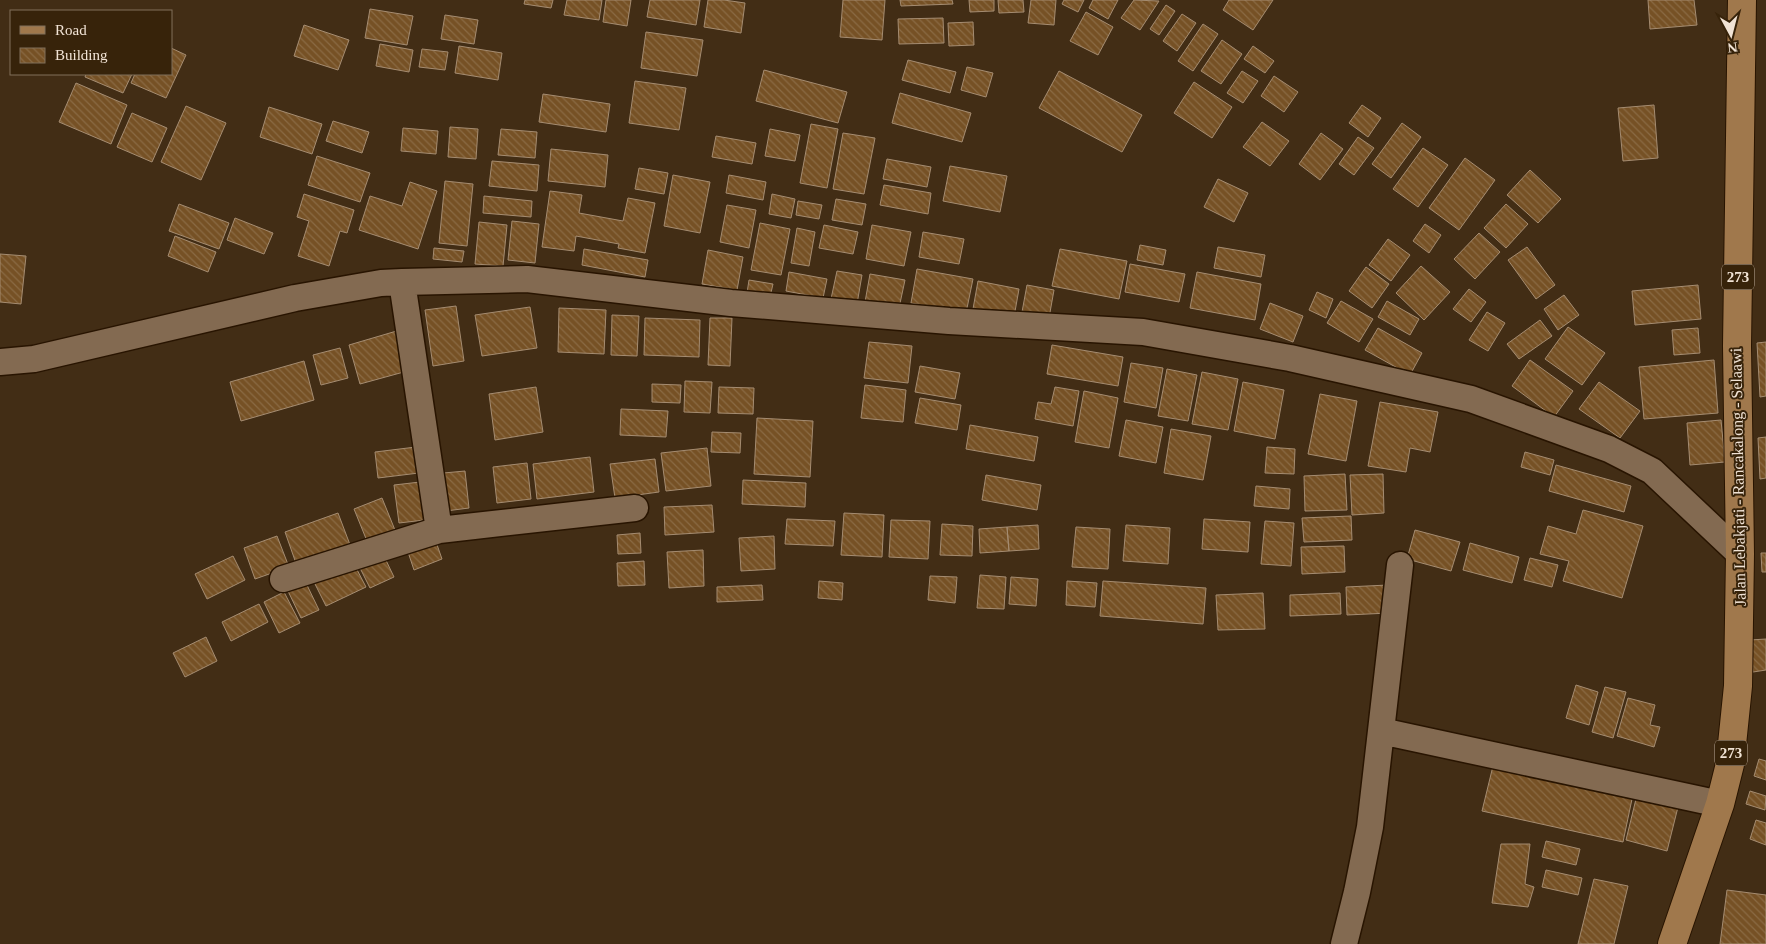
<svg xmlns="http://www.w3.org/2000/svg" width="1766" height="944" viewBox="0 0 1766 944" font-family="'Times New Roman',serif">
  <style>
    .building { fill: url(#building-back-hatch); stroke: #a58c71 }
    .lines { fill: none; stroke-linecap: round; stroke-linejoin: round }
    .minor-casing { stroke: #281400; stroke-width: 29 }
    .primary-casing { stroke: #281400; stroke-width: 30 }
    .minor { stroke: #836a51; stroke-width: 26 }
    .primary { stroke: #a0784c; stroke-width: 28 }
    .labels { text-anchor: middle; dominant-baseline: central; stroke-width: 4; stroke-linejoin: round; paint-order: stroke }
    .shield { fill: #37230a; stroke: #b9a998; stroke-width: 1 }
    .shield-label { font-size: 15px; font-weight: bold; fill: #f1e3d5 }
    .street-label { font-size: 16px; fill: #f1e3d5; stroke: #37230a }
  </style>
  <defs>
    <pattern id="building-back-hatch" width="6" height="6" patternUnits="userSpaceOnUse" patternTransform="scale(1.25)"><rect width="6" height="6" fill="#765125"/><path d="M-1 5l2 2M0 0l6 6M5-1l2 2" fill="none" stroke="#8a6a44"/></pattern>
  </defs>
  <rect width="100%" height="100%" fill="#422d15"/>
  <path class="building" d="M525 0H553L551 8 524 4Z
    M567 0H602L599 20 564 15Z
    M606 0H631L627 26 603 22Z
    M650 0H700L696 25 647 17Z
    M708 0H724L745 3 741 33 704 27Z
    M843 0H885L882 40 840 37Z
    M900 0H952L953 4 901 6Z
    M969 0H994V11L970 12Z
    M998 0H1023L1024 12 999 13Z
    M1031 0H1056L1054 25 1028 23Z
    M1064 0H1084L1078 12 1062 4Z
    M1093 0H1118L1108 19 1089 8Z
    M1134 0 1159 1 1140 30 1121 18Z
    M1229 0H1273L1253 30 1223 10Z
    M1648 0H1694L1697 25 1650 29Z
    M1166 5 1175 11 1159 35 1150 29Z
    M370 9 413 16 407 45 365 38Z
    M1086 12 1113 27 1098 55 1070 41Z
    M1182 14 1196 23 1177 51 1163 41Z
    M445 15 478 20 474 44 441 39Z
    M943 18 944 43 899 44 898 19Z
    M973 22 974 45 949 46 948 23Z
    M1203 24 1218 34 1193 71 1178 61Z
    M304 25 349 40 338 70 294 56Z
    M646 32 703 40 697 76 641 68Z
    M1222 40 1242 54 1221 84 1201 71Z
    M380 44 413 50 409 72 376 66Z
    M459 46 502 53 498 80 455 73Z
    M1253 46 1274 61 1265 73 1244 59Z
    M171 48 186 55 166 98 131 83 135 74H171Z
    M422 49 448 52 445 70 419 67Z
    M908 60 956 72 950 93 902 80Z
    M967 67 993 73 986 97 961 90Z
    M764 70 847 92 838 123 756 101Z
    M1059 71 1142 115 1122 152 1039 108Z
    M1242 71 1258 81 1243 103 1227 93Z
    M86 74H132L123 93 85 77Z
    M1274 76 1298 92 1284 112 1261 96Z
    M635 81 686 88 679 130 629 123Z
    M1194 82 1232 107 1212 138 1174 113Z
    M76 83 127 105 111 144 59 122Z
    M900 93 971 113 962 142 892 123Z
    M543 94 610 104 606 132 539 122Z
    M1362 105 1381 118 1368 137 1349 123Z
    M1654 105 1658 158 1623 161 1618 108Z
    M186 106 226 123 201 180 161 162Z
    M269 107 322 124 312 154 260 137Z
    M132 113 167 128 152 162 117 147Z
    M333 121 369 132 362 153 326 141Z
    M1262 122 1289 141 1270 166 1243 147Z
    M1402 123 1421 137 1391 178 1372 164Z
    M811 124 838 129 827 188 800 183Z
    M450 127 478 129 476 159 448 157Z
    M403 128 438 131 436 154 401 151Z
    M501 129 537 132 535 158 498 155Z
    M770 129 800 135 795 161 765 156Z
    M843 133 875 138 864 194 833 189Z
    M1321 133 1343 149 1320 180 1299 164Z
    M716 136 756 143 752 164 712 157Z
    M1358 137 1374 148 1354 175 1339 164Z
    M1423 148 1448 165 1418 207 1393 189Z
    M551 149 608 155 605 187 548 181Z
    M317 156 370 173 360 202 308 185Z
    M1465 158 1495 180 1459 230 1429 208Z
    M887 159 931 167 927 187 883 179Z
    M492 161 539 165 537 191 489 186Z
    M950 166 1007 176 1000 212 943 201Z
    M639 168 668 173 664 194 635 189Z
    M1530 170 1561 199 1538 223 1507 195Z
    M673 175 710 182 700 233 664 226Z
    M729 175 766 182 763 200 726 193Z
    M1218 179 1248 193 1234 222 1204 207Z
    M445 181 473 184 467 246 439 243Z
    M410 182 437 191 418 249 359 230 370 196 402 206Z
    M884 185 931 193 928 214 880 205Z
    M550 191 582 195 579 213 623 221 628 198 655 203 645 253 618 248 619 244 576 236 574 251 542 247Z
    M304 194 354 210 347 233 340 231 329 266 298 256 309 221 297 217Z
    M772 194 795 199 791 218 769 214Z
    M484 196 532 201 531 217 483 213Z
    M836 199 866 204 862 225 832 220Z
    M798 201 822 205 819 219 796 215Z
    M179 204 229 223 219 249 169 231Z
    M1506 204 1528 224 1506 248 1484 228Z
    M727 205 756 210 749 248 720 242Z
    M235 218 273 233 264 254 227 240Z
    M512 221 539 224 535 263 508 260Z
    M479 222 507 225 503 266 475 264Z
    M760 223 790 229 781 275 751 270Z
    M1425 224 1441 235 1429 253 1413 241Z
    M824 225 858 232 853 254 819 248Z
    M872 225 911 232 904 266 866 259Z
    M797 228 815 232 809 266 791 263Z
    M923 232 964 239 959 264 919 257Z
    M1479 233 1500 252 1475 279 1454 259Z
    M175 236 216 252 208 272 168 256Z
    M1388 239 1410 255 1391 281 1369 265Z
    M1140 245 1166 250 1163 265 1137 260Z
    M1218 247 1265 255 1261 277 1214 268Z
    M1527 247 1555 285 1536 299 1508 260Z
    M434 248 464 251 462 262 433 259Z
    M584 249 648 260 645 277 582 265Z
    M1060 249 1127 261 1119 299 1052 286Z
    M708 250 743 257 737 290 702 284Z
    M0 254 26 256 21 304 0 302Z
    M1130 264 1185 274 1179 302 1125 292Z
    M1421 266 1450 292 1424 320 1396 293Z
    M1366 267 1389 284 1372 308 1349 291Z
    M917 269 973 279 966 313 911 303Z
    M837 271 862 275 857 304 831 299Z
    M789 272 827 279 823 298 786 291Z
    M1197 272 1261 284 1255 320 1190 308Z
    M870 274 905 280 899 308 865 302Z
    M749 280 773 284 770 297 747 293Z
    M978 281 1019 289 1014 317 973 309Z
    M1027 285 1054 290 1049 318 1022 312Z
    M1698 285 1701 319 1635 325 1632 291Z
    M1469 289 1486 302 1471 322 1453 309Z
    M1317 292 1333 299 1326 318 1309 310Z
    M1564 295 1579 315 1558 330 1544 309Z
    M1341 301 1373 319 1359 342 1327 323Z
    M1387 301 1419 319 1410 335 1378 317Z
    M1270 303 1303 316 1293 342 1260 329Z
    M456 306 464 361 433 366 425 310Z
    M530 307 537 348 482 356 475 315Z
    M559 308 606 310 604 354 558 352Z
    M1487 312 1505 323 1488 351 1469 340Z
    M612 315 639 316 637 356 611 355Z
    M645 318 700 320 699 357 644 355Z
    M710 318H732L730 366 708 365Z
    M1540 320 1552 336 1519 359 1507 344Z
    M1568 327 1605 353 1582 385 1545 359Z
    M1378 328 1422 353 1410 375 1365 350Z
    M1698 328 1700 353 1674 355 1672 330Z
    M400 330 411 370 360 384 349 345Z
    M869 342 912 346 908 383 864 378Z
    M1766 342V396L1760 397 1757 343Z
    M1052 345 1123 357 1118 386 1047 374Z
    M340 348 348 378 321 385 313 355Z
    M1530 360 1573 391 1554 417 1512 386Z
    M1714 360 1718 413 1644 419 1639 367Z
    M304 361 314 400 241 421 230 382Z
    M1131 363 1163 368 1156 408 1124 402Z
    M920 366 960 373 955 399 915 392Z
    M1167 369 1197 375 1188 421 1158 416Z
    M1202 372 1238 379 1228 430 1192 424Z
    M685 381 712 382 710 413 684 412Z
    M1243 382 1284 390 1275 439 1234 431Z
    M1599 382 1640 411 1620 438 1579 409Z
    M652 384 681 385 680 403 652 402Z
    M865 385 906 390 903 422 861 418Z
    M536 387 543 432 495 440 489 394Z
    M719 387 754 388 753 414 718 413Z
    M1055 387 1079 391 1073 426 1035 419 1038 402 1051 404Z
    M1084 391 1118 398 1109 448 1075 442Z
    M1320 394 1357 401 1346 461 1308 454Z
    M920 398 961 405 957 430 915 423Z
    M1380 402 1438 412 1430 452 1410 448 1406 472 1368 466Z
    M621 409 668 411 666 437 620 435Z
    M757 418 813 421 810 477 754 474Z
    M1126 420 1163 427 1156 463 1119 456Z
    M1721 420 1725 462 1690 465 1687 423Z
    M970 425 1038 437 1034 461 966 449Z
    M1171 429 1211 436 1203 480 1164 473Z
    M712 432 741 433 740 453 711 452Z
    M1766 437V478L1760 479 1758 438Z
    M416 447 419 473 378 478 375 452Z
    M1267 447 1295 449 1294 474 1265 473Z
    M707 448 711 486 666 491 661 453Z
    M1525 452 1554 460 1550 475 1521 467Z
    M590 457 594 492 537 499 533 464Z
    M655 459 659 492 615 498 610 464Z
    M527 463 531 499 497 503 493 467Z
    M1556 465 1631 486 1624 512 1549 491Z
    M465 471 469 508 438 512 433 474Z
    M1345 474 1347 510 1305 511 1304 476Z
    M1383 474 1384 513 1352 515 1350 475Z
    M986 475 1041 485 1037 510 982 500Z
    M743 480 806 483 805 507 742 504Z
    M429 481 433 519 399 523 394 485Z
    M1256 486 1290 489 1289 509 1254 506Z
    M382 498 397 535 369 546 354 509Z
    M712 505 714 532 665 535 664 507Z
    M1583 510 1643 526 1622 598 1563 581 1569 561 1540 554 1548 526 1576 534Z
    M338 513 352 550 298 569 285 532Z
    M844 513 884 515 882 557 841 555Z
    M1351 516 1352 540 1304 542 1302 518Z
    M787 519 835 521 833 546 785 544Z
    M1204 519 1250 522 1248 552 1202 549Z
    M891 520 930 521 928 559 889 557Z
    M1265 521 1294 523 1291 566 1261 564Z
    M942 524 973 526 972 556 940 555Z
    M1038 525 1039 549 1009 551 1007 527Z
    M1126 525 1170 528 1168 564 1123 561Z
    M1007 527 1009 551 980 553 979 529Z
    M1076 527 1110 529 1108 569 1072 567Z
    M1415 530 1460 542 1451 571 1407 559Z
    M640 533 641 553 618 554 617 535Z
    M277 536 289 567 255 579 244 548Z
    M774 536 775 569 741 571 739 538Z
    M435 539 442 559 414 570 407 549Z
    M1470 543 1519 557 1512 583 1463 570Z
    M1344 546 1345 572 1302 574 1301 547Z
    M703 550 704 586 669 588 667 552Z
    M1761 553H1766V572H1762Z
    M383 554 394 577 370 588 359 566Z
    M233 556 245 580 207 599 195 574Z
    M1530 558 1558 565 1552 587 1524 580Z
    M644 561 645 585 618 586 617 563Z
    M353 562 366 587 326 606 314 582Z
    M980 575 1006 577 1004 609 977 608Z
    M930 576 957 577 955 603 928 600Z
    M1011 577 1038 579 1036 606 1009 604Z
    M305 581 319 610 301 618 287 589Z
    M819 581 843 583 842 600 818 598Z
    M1067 581 1097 583 1095 607 1066 605Z
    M1103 581 1206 588 1203 624 1100 616Z
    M762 585 763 600 717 602V587Z
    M1388 585 1389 613 1347 615 1346 587Z
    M284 592 300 623 279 633 264 602Z
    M1263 593 1265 629 1218 630 1216 595Z
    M1340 593 1341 614 1290 616V595Z
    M259 604 268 622 231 641 222 622Z
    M206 637 217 661 185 677 173 653Z
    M1766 639V670L1753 672 1750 640Z
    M1576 685 1598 692 1589 725 1566 718Z
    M1605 687 1626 692 1613 738 1592 732Z
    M1628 698 1655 705 1650 725 1660 727 1654 747 1617 736Z
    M1759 759 1766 761V780L1754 776Z
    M1493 766 1632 799 1623 842 1482 811Z
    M1750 791 1766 796 1765 810 1746 804Z
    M1636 799 1678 807 1667 851 1626 840Z
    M1756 820 1766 823V845L1750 839Z
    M1546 841 1580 849 1576 865 1542 857Z
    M1501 844H1530L1525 884 1534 887 1528 907 1492 903Z
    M1546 870 1582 878 1578 895 1542 887Z
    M1594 879 1628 886 1614 944H1578Z
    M1727 890 1766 895V944H1720Z"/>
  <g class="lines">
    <defs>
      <path id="minor" d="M402 282 439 530
        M0 362 34 359 295 298 381 283 402 282 527 279 731 303 949 321 1143 332 1290 358 1471 399 1609 449 1652 471 1740 554
        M283 579 439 530 635 508
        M1381 731 1720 804
        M1344 944 1357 892 1370 827 1400 565"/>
      <path id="primary" d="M1672 944 1720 804 1730 764 1738 686 1740 554 1737 346 1742 0"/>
    </defs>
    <use href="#minor" class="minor-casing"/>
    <use href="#primary" class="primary-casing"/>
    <use href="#minor" class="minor"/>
    <use href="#primary" class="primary"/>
  </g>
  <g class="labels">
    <g class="shield">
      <rect x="1722" y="264.5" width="32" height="25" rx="4"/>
      <rect x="1715" y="740.5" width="32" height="25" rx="4"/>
    </g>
    <g class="shield-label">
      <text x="1738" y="277">273</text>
      <text x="1731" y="753">273</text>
    </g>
    <g class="street-label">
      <text transform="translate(1738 477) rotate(-91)">Jalan Lebakjati - Rancakalong - Selaawi</text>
    </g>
  </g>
  <rect x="10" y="10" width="162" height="65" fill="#37230a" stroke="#81705b"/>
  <rect x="20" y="26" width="25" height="8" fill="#a0784c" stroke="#81705b"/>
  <text x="55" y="35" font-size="15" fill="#f1e3d5">Road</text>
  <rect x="20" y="48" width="25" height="15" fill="url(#building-back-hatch)" stroke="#81705b"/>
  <text x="55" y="60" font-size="15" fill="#f1e3d5">Building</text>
  <g transform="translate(1731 35) rotate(173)" stroke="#37230a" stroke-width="4" paint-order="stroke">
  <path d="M0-4L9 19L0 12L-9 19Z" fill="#f1e3d5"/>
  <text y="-8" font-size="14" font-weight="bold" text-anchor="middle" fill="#f1e3d5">N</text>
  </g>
</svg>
